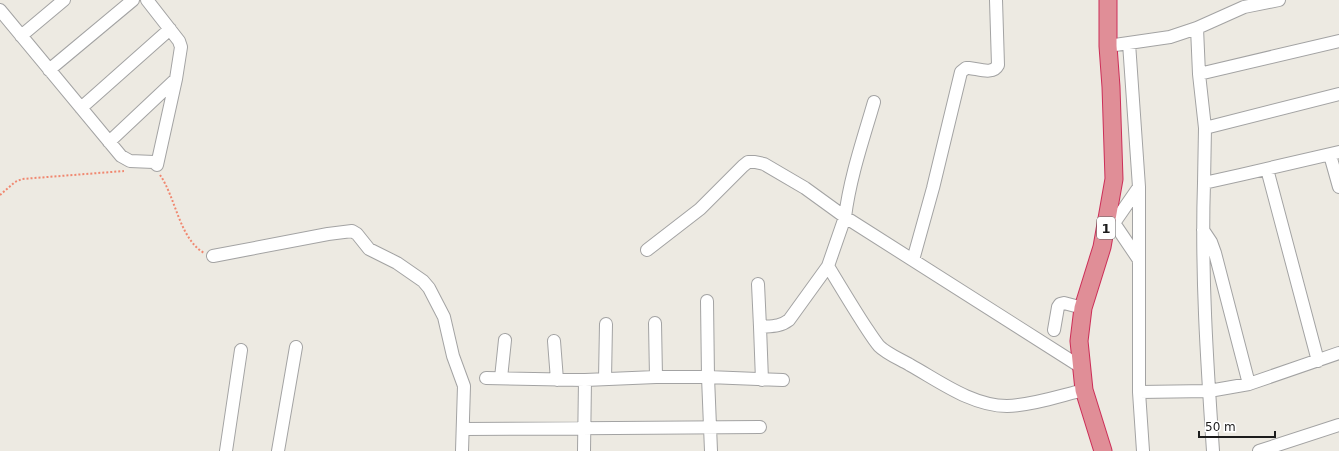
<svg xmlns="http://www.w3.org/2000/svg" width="1339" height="451" viewBox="0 0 1339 451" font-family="'DejaVu Sans',sans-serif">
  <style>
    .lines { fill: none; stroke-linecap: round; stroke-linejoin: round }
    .minor-casing { stroke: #a3a3a3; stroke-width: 14 }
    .highway-casing { stroke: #cc2f58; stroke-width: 19 }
    .path { stroke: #f08870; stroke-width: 2; stroke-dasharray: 2 2; stroke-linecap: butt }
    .minor { stroke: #fff; stroke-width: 12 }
    .highway { stroke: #e08e97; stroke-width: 17 }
    .labels { text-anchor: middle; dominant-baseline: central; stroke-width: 3; stroke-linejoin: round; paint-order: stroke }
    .shield { fill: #fff; stroke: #606060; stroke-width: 1 }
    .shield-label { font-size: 13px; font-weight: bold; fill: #1c1c1c }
  </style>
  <rect width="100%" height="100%" fill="#edeae2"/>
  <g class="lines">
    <defs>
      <path id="minor" d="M0 10 121 156 130 161 154 162 157 165 176 79 181 47 179 41 147 0
        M1197 28 1199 74 1339 41
        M21 36 64 0
        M1129 43 1139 187V260
        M1108 46 1170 37 1197 28 1244 7 1279 0
        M49 70 133 0
        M1199 74 1205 128 1339 94
        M874 102C863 140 850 177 845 217L1081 367
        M81 108 170 29
        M1205 128 1204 183 1240 175 1339 152
        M109 142 176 79
        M1330 155 1339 187
        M1267 169 1318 361
        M1204 183C1201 272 1207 362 1213 451
        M1107 222 1114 223 1139 260V392L1143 451
        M1114 223 1139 187
        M1203 230 1211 242 1215 253 1249 384
        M647 250 700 209 743 166 748 162H755L764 164 805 188 845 217 828 266C840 286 852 306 865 326 869 332 874 340 879 346 887 354 900 359 910 365 939 381 972 406 1007 406 1033 405 1059 396 1084 390
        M213 256 328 234 352 231 357 234 369 249 397 263 423 281 429 288 444 317 453 356 464 386 462 451
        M913 260 933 188 961 72 966 68H969C979 69 993 75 998 65L996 0
        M758 284 760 327
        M707 301 708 377 711 451
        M655 323 656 377
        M1054 330 1058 307 1060 304 1064 303 1083 308
        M554 341 557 380
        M486 378 585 380 656 377H708L783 380
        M501 378 505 340
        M605 379 606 324
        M762 380 760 327C771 326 780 327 789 320L828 266
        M1139 392 1209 391 1249 384 1339 353
        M463 429 760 427
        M226 451 241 350
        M278 451 296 347
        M584 451 585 380
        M1259 451 1339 425"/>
      <path id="highway" d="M1103 451 1084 390 1079 341 1083 308 1102 247 1114 179 1111 87 1108 46V0"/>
    </defs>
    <use href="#minor" class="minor-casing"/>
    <use href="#highway" class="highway-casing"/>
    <path class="path" d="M160 175C176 198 179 238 204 253
      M0 195 15 182 22 179 124 171"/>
    <use href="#minor" class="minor"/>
    <use href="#highway" class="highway"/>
  </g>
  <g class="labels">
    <rect class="shield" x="1097" y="217" width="18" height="22" rx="3"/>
    <g class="shield-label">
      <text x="1106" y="228">1</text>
    </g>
  </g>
  <path d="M1199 431v6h76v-6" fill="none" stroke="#1c1c1c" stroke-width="2"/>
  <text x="1205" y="431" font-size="12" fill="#1c1c1c" stroke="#ffffff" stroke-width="3" paint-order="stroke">50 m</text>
</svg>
